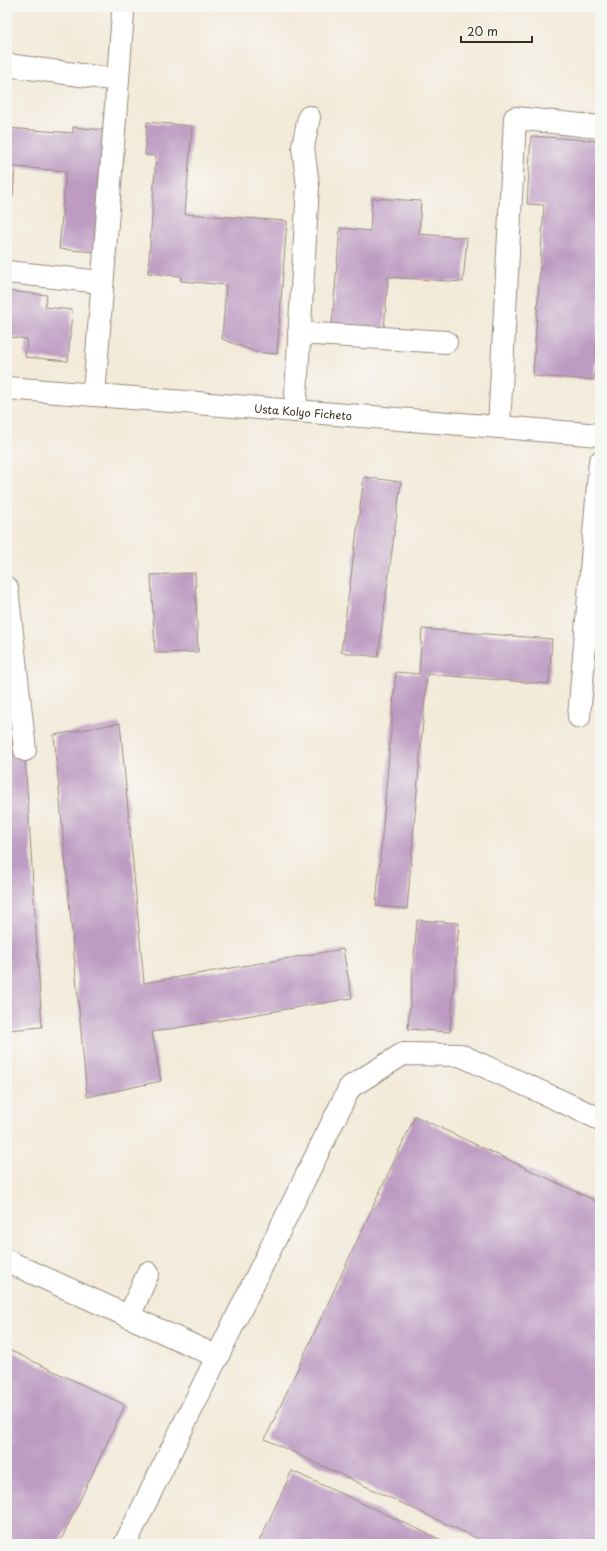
<svg xmlns="http://www.w3.org/2000/svg" width="607" height="1551" viewBox="0 0 607 1551" font-family="'Playpen Sans',sans-serif">
  <style>
    .building { fill: #bd9bc2 }
    .lines { fill: none; stroke-linecap: round; stroke-linejoin: round }
    .minor-casing { stroke: #978a7c; stroke-width: 24 }
    .minor { stroke: #fff; stroke-width: 22 }
    .labels { text-anchor: middle; dominant-baseline: central; stroke-width: 3; stroke-linejoin: round; paint-order: stroke }
    .street-label { font-size: 11px; fill: #3b2a1e; stroke: #f6f6f2 }
  </style>
  <rect width="100%" height="100%" fill="#f6f6f2"/>
  <filter id="ink" filterUnits="userSpaceOnUse"><feTurbulence type="fractalNoise" baseFrequency=".025" numOctaves="2"/><feDisplacementMap in="SourceGraphic" scale="8" xChannelSelector="R" yChannelSelector="G"/><feConvolveMatrix kernelMatrix="1 2 1 2 8 2 1 2 1" color-interpolation-filters="sRGB"/></filter>
  <filter id="wash" filterUnits="userSpaceOnUse"><feTurbulence type="fractalNoise" baseFrequency=".012" numOctaves="4" result="noise"/><feDisplacementMap in="SourceGraphic" scale="16" xChannelSelector="R" yChannelSelector="G"/><feGaussianBlur stdDeviation="0.9" result="paint"/><feColorMatrix in="noise" values="0 0 0 0 0 0 0 0 0 0 0 0 0 0 0 0 0 1.4 0 .05"/><feComposite in="paint" operator="in"/></filter>
  <g filter="url(#wash)">
    <rect width="100%" height="100%" fill="#f3ead9"/>
    <g id="blocks">
      <path class="building" d="M147 122 192 126 185 214 287 221 277 354 256 352 222 339 226 285 181 281V276L148 273 156 156 145 155Z
        M73 127 106 130 96 252 59 249 66 171 15 167 13 197 7 196V128L73 133Z
        M531 136 600 141V296L594 380 533 376 544 205 527 204Z
        M372 198 421 201 419 234 467 238 463 282 388 277 384 329 332 324 340 228 370 231Z
        M7 291 47 295 45 307 72 310 68 361 25 357 27 339 7 337Z
        M364 477 401 482 378 657 341 652Z
        M195 573 198 652 155 653 151 575Z
        M422 629 552 639 549 684 427 674 407 909 376 906 396 672 419 674Z
        M7 646 25 756 42 1027 7 1030Z
        M120 723 144 983 343 949 352 998 152 1032 161 1081 87 1097 54 735Z
        M417 920 459 923 450 1032 408 1029Z
        M415 1116 600 1203V1544H489L265 1439Z
        M7 1349 125 1405 59 1544H7Z
        M292 1471 450 1544H258Z"/>
    </g>
  </g>
  <g filter="url(#ink)">
    <use href="#blocks" fill-opacity="0" stroke="#978a7c" stroke-width="1"/>
    <g class="lines">
      <defs>
        <g id="minor">
          <path d="M7 65 118 80"/>
          <path d="M7 272 102 282"/>
          <path d="M299 333 446 342"/>
          <path id="s1" d="M7 388 600 435"/>
          <path d="M94 395 123 13"/>
          <path d="M295 411 308 186 303 147 309 117"/>
          <path d="M499 427 515 118 600 127"/>
          <path d="M7 588 25 750"/>
          <path d="M579 717 600 462"/>
          <path d="M7 1261 218 1357"/>
          <path d="M129 1317 148 1273"/>
          <path d="M125 1544 350 1087 403 1054 460 1055 600 1119"/>
        </g>
      </defs>
      <use href="#minor" class="minor-casing"/>
      <use href="#minor" class="minor"/>
    </g>
  </g>
  <g class="labels">
    <g class="street-label">
      <text stroke="none"><textPath href="#s1" startOffset="297">Usta Kolyo Ficheto</textPath></text>
    </g>
  </g>
  <rect width="607" height="1551" fill="none" stroke="#f6f6f2" stroke-width="24"/>
  <path d="M461 36v6h71v-6" fill="none" stroke="#3b2a1e" stroke-width="2"/>
  <text x="467" y="36" font-size="12" fill="#3b2a1e" stroke="#f6f6f2" stroke-width="3" paint-order="stroke">20 m</text>
</svg>
